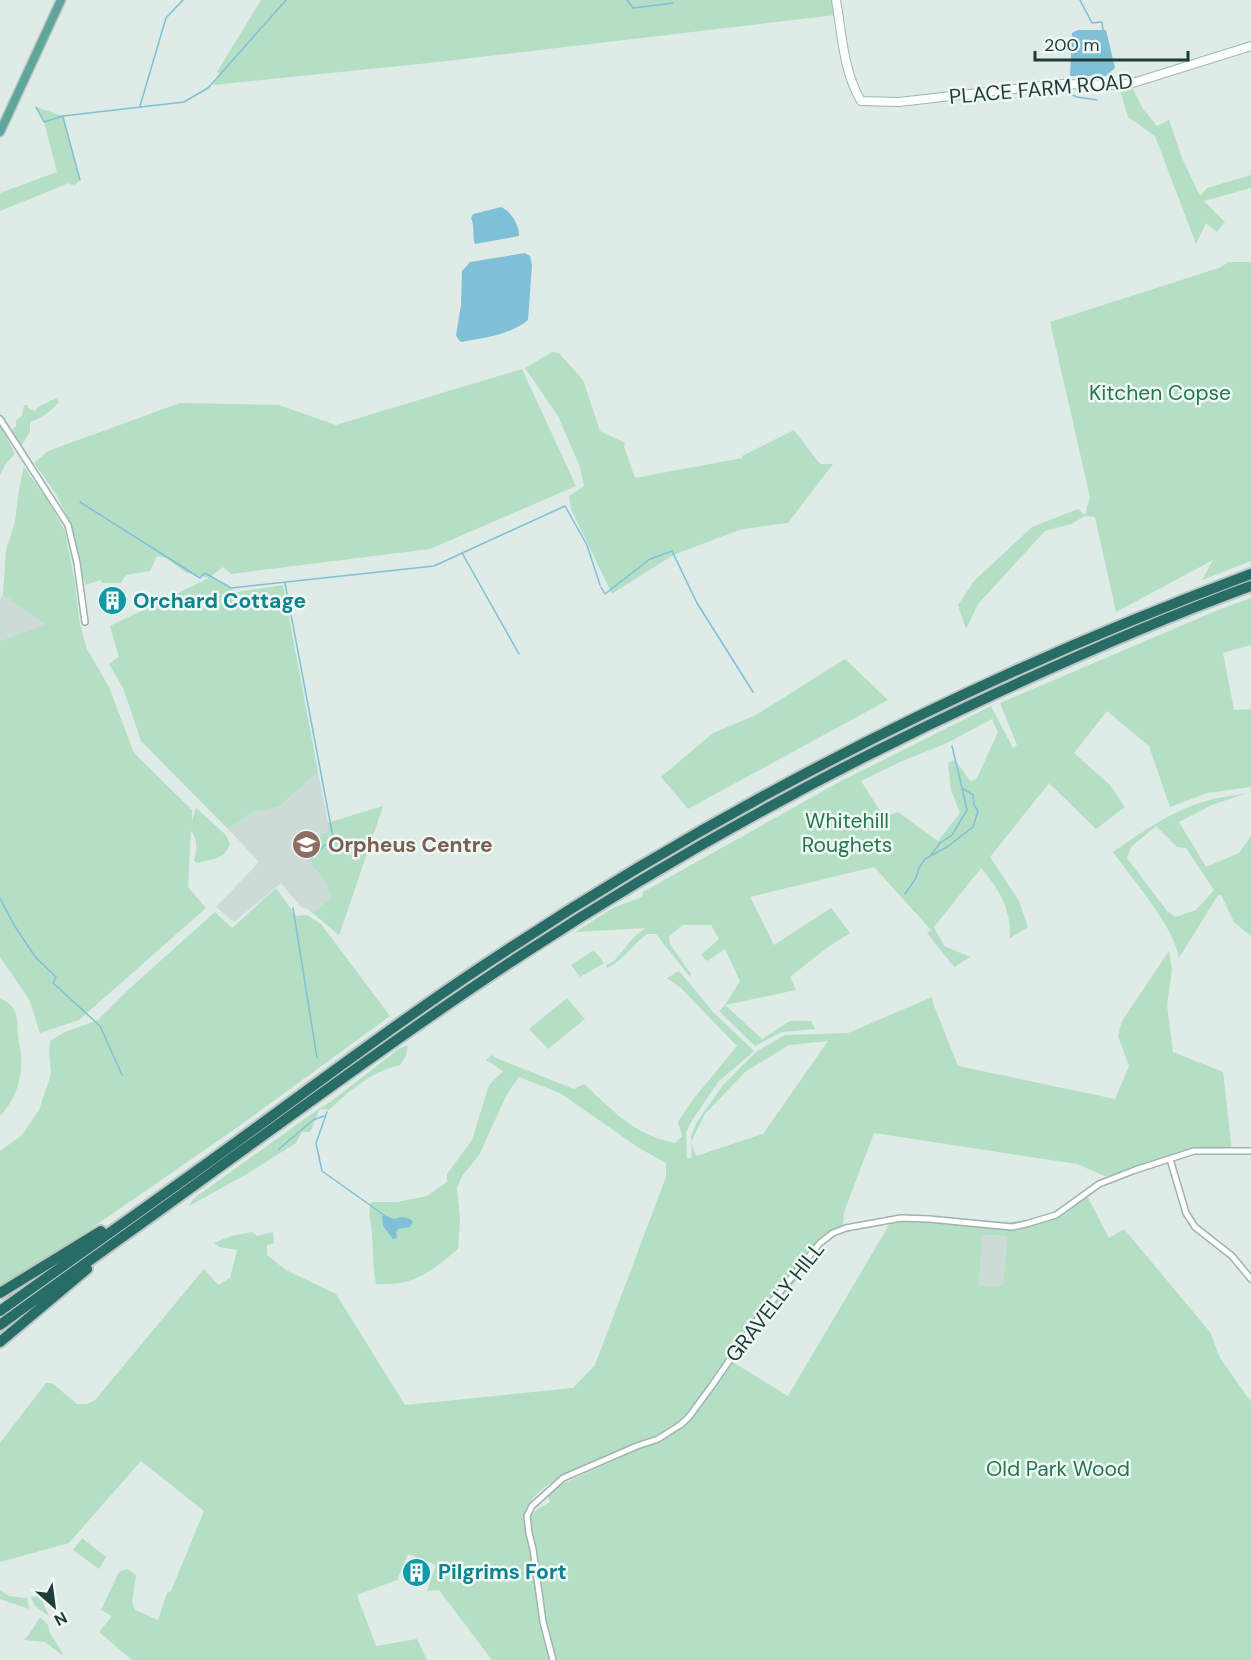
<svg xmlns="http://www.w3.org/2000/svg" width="1251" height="1660" viewBox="0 0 1251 1660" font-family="'DM Sans',sans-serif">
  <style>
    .built { fill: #ccdbd6 }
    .green { fill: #b4dfc4; fill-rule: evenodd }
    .water { fill: #80c0d7 }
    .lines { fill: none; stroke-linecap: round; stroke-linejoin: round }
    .stream { stroke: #80c0d7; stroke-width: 1.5 }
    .street-casing { stroke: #a1b3af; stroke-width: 8 }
    .secondary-casing { stroke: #9cb8b1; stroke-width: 10 }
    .primary-casing { stroke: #bcc5c3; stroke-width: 11 }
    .highway-casing { stroke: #bcc5c3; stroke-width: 14 }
    .street { stroke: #fff; stroke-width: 5 }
    .secondary { stroke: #fff; stroke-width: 8 }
    .primary { stroke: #5ea69b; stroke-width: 8 }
    .highway { stroke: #276c65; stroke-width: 10 }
    .labels { text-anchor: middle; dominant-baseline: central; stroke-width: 5; stroke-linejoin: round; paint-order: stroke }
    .street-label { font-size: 21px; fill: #1e3d38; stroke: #eff8f4 }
    .park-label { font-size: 21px; fill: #24774d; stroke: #eff8f4 }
    .culture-label { font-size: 21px; font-weight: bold; fill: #0d838f; stroke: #eff8f4; text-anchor: start }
    .education-label { font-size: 21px; font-weight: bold; fill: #785e54; stroke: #eff8f4; text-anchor: start }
  </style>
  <rect width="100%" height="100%" fill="#deebe7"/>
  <path class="built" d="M3 594 35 615 47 626 0 641V600Z
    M318 772 328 823 383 806 339 935 308 909 301 907 281 883 234 922 216 907 259 862 228 829 251 813 277 806Z
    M982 1235 1007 1236 1003 1286H979Z"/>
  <path class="green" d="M261 0H831L835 15 429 63 213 85 220 73 217 72Z
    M1132 87 1143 109 1157 126 1169 120 1182 158 1200 196 1207 188 1251 175V188L1204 201 1225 222 1217 232 1206 223 1196 244 1155 136 1128 117 1120 90Z
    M36 107 63 116 80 180 74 186 69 183 0 211V193L57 172 44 122Z
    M1229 262H1251V561L1202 580 1213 560 1116 612 1095 517 1085 516 1071 524 1045 531 978 604 966 629 958 605 974 581 1032 527 1078 509 1085 515 1090 497 1050 322 1219 268Z
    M552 352 559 353 583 380 600 431 625 443 624 447 635 478 742 458V456L794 430 820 464H833L788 523 742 529 681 552 670 557 612 594 571 509 569 496 584 486 580 467 558 416 525 368Z
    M522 369 576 486 430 549 231 574 223 567 210 577 237 592 283 585 318 772 279 806 251 813 228 829 141 741 123 688 109 664 119 657 110 626 209 578 185 572 166 558 157 556 150 571 126 575 121 583H102L100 580 85 585 70 522 56 494 34 463 48 451 180 403 279 405 336 425Z
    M56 398 59 402C50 412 42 418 30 422V432L22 445 19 444 11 431 16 426V420L22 416 24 405H27L29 409 35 411 38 407Z
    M0 424 15 454 6 463 0 475Z
    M24 467 48 501 65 531 74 578 80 625 87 649 109 687 134 753 192 810V821L196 808 226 835 230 844C224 860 212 859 197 863L194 861C197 851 198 839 191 831L188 887 206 908 79 1020 40 1033 29 999 0 957V641L46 625 3 594 6 550 15 522 19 489Z
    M1251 598V645L1223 653 1234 710 1251 709V787L1207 793 1170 807 1149 746 1107 711 1074 753 1110 785 1125 807 1096 829 1049 783 990 857 1019 901 1028 927 1010 938C1011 909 1000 890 981 868L934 927 944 946 970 957 954 967 927 933 931 930 874 867 750 897 774 945 831 908 850 933 828 947 790 977 796 990 725 1005 762 1039 790 1021H811L815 1029 782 1032 755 1046 719 1011 725 1005 740 981 725 949 707 961 701 955 719 939 711 925H682L669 937 670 944 691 974 690 977 656 934H647C633 944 623 961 607 968L606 965 614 961 634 937 645 928 575 932 613 908 642 897 643 892 841 781 991 706 1013 748 1017 745 1000 703 1218 610ZM992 719 998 732 977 778 971 782 955 760 948 763 951 790 960 813 938 841 898 812 884 817 861 781 900 762 947 743Z
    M845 659 888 700 688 809 661 777 713 733 756 715Z
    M1247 793 1212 805 1179 822 1206 867 1239 853 1251 836V936L1234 922 1221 895H1218L1179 958C1174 926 1132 879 1113 852 1142 832 1171 811 1206 801 1219 797 1233 796 1247 793ZM1156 826 1177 847 1186 848 1214 890 1196 910 1176 917 1167 911 1127 858 1131 847Z
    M383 806 339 935 308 909 314 912 331 899 326 882 310 862 317 857 314 847 322 834 329 832 328 823Z
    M276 888 296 916 307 915 321 924 390 1016 235 1129 83 1234 0 1288V1151L22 1135 39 1110 51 1074 49 1052 50 1041 65 1032 98 1020 128 990 215 912 232 928Z
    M594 950 604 963 580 977 571 965Z
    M1169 951 1172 970 1167 1005 1173 1052 1223 1072 1232 1151H1194L1107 1177 1077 1164 874 1133 844 1212 843 1226 825 1242 734 1363 788 1396 889 1225 896 1215 1010 1222 1061 1217 1087 1196 1109 1238 1124 1229 1210 1332 1220 1358 1251 1402V1660H492L439 1590 427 1591 436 1565 408 1554 397 1580 357 1595 376 1646 417 1639 427 1660H132L99 1632 112 1616 101 1610 119 1572 127 1569 136 1575 132 1602 135 1610 158 1620 167 1593 171 1591 204 1511 141 1461 69 1543 0 1562V1443L46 1383H52L77 1404H87L95 1400 204 1269 218 1285 230 1278 237 1250 219 1247 214 1243 231 1236 252 1232 257 1236 273 1232 274 1243 267 1245V1255L286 1270 336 1294 405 1405 573 1388 595 1365 666 1177V1163L639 1148 560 1093 519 1077 507 1094 479 1155 462 1176 457 1188 460 1220 458 1249C429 1273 414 1286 376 1284 373 1267 373 1252 372 1235 372 1223 367 1214 371 1202H397L427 1196 447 1182V1174L472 1140 489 1085 503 1071 486 1060 492 1055 496 1058 574 1089 584 1084C615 1112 632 1134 675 1143L682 1136 678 1122 691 1102 737 1046 681 988 667 978 679 971 714 1013 754 1051 718 1082 693 1119 686 1132 687 1159 692 1157 691 1136 697 1122 723 1085 757 1051 785 1035 848 1033 932 997 933 1003 958 1066 1115 1099 1129 1066 1118 1036 1122 1021ZM828 1041 763 1134 696 1156 691 1142 705 1114 745 1072 789 1045ZM982 1235 1007 1236 1003 1286H979ZM616 1451 620 1458 546 1491 550 1502 537 1509 533 1515 525 1511C541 1476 586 1469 616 1451Z
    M0 998C21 1009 16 1018 18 1037 19 1043 21 1050 21 1056 23 1078 15 1100 0 1116Z
    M567 998 585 1019 548 1049 529 1029Z
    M408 1045 406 1056 400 1065C369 1073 352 1089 329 1110L320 1109 310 1132H302L296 1143 247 1174 189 1206 193 1199 320 1108 330 1102 400 1048Z
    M82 1538 106 1557 99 1569 73 1550Z
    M0 1590 9 1596 27 1598 29 1609 0 1599Z
    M40 1596 49 1616 35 1606 31 1597Z
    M40 1617 48 1625C49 1638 60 1644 63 1656L45 1642 24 1640 30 1633Z"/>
  <path class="water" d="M1078 30H1106L1115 68 1106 76H1070L1072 33Z
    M501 207C511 211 520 226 519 236L475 244C472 236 475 227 471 218L473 214Z
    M525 253 530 256 532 265 528 320C510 335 484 338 461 342L458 339 456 335 461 305 462 271 470 262Z
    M384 1215 394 1219C401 1216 407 1217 413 1221L410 1227 398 1229 396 1233 397 1238 393 1239 383 1226 382 1217Z"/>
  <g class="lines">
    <path class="stream" d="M627 0 633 8 673 3
      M1080 0 1092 23 1102 22 1103 31
      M1065 92 1077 97 1097 100
      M140 106 166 18 183 0
      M36 107 44 122 63 116 184 102 208 88 286 0
      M63 117 80 180
      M80 502 200 578 205 573 231 588 434 566 565 506 587 545 600 585
      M462 553 519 654
      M285 583 333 837 311 859
      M601 587 605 594 650 559 672 551 697 603 753 692
      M931 855 940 843 952 835 967 810 962 788
      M905 894 916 878 919 868 925 859 947 847 973 827 978 811 974 805 973 795 962 788 952 746
      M0 898 14 925 36 958 56 977 53 983 100 1026 122 1075
      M293 908 317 1058
      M327 1112 316 1143 322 1171 384 1215
      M279 1149 313 1120 324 1116"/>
    <defs>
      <path id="street" d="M0 419 68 525 77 563 85 622
        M1170 1159 1186 1213 1195 1227 1232 1256 1251 1279
        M553 1660 543 1622 533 1549 529 1533 527 1516 532 1506 563 1478 637 1446 658 1439 680 1425 688 1418 711 1387 760 1316 820 1243 833 1233 846 1228 901 1218 929 1219 1012 1227 1026 1224 1056 1215 1099 1184 1135 1170 1194 1151H1251"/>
      <path id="secondary" d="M836 0C842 33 843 71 861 101L899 102 1058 84 1120 85 1136 82 1251 46"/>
      <path id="primary" d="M0 132 61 0"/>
      <path id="highway" d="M0 1293 101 1231
        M0 1311C83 1251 167 1193 250 1132 335 1070 419 1007 507 950 740 797 990 671 1251 574
        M0 1325C71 1273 143 1223 214 1171 315 1098 416 1024 520 956 673 856 835 767 1001 691 1083 653 1166 617 1251 586
        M0 1342 87 1269"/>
    </defs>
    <use href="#street" class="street-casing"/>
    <use href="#secondary" class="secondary-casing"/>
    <use href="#primary" class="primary-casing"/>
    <use href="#highway" class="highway-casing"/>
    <use href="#street" class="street"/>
    <use href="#secondary" class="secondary"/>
    <use href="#primary" class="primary"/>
    <use href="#highway" class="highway"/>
  </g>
  <defs>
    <symbol id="building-disc" viewBox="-11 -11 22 22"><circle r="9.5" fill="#0f9aa8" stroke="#eff8f4"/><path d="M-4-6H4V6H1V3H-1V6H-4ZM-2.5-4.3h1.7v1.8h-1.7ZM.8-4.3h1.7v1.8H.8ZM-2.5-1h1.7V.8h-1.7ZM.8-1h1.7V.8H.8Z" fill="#fff"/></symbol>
    <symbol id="university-disc" viewBox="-11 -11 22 22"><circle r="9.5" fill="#8d6e63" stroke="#eff8f4"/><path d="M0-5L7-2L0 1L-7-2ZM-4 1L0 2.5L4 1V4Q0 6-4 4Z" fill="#fff"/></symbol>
  </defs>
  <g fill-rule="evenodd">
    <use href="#building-disc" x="96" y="584" width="33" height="33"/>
    <use href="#university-disc" x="290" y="828" width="33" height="33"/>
    <use href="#building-disc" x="400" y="1556" width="33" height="33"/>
  </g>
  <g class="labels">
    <g class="street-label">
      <text transform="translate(1041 89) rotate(-5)">PLACE FARM ROAD</text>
      <text transform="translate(775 1302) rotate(-52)">GRAVELLY HILL</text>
    </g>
    <g class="park-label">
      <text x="1160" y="393">Kitchen Copse</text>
      <text x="847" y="821">Whitehill<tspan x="847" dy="24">Roughets</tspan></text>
      <text x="1058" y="1469">Old Park Wood</text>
    </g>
    <g class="culture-label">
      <text x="133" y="601">Orchard Cottage</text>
      <text x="438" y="1572">Pilgrims Fort</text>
    </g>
    <g class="education-label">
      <text x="328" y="845">Orpheus Centre</text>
    </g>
  </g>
  <g transform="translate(54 1606) rotate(152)" stroke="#eff8f4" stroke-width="4.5" paint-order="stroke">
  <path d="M0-4.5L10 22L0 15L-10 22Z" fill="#1e3d38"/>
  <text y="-9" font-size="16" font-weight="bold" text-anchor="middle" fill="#1e3d38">N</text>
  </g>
  <path d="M1035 51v9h153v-9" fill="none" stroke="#1e3d38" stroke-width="3"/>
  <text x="1044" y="51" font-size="18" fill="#1e3d38" stroke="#eff8f4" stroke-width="4.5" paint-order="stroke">200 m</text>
</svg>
